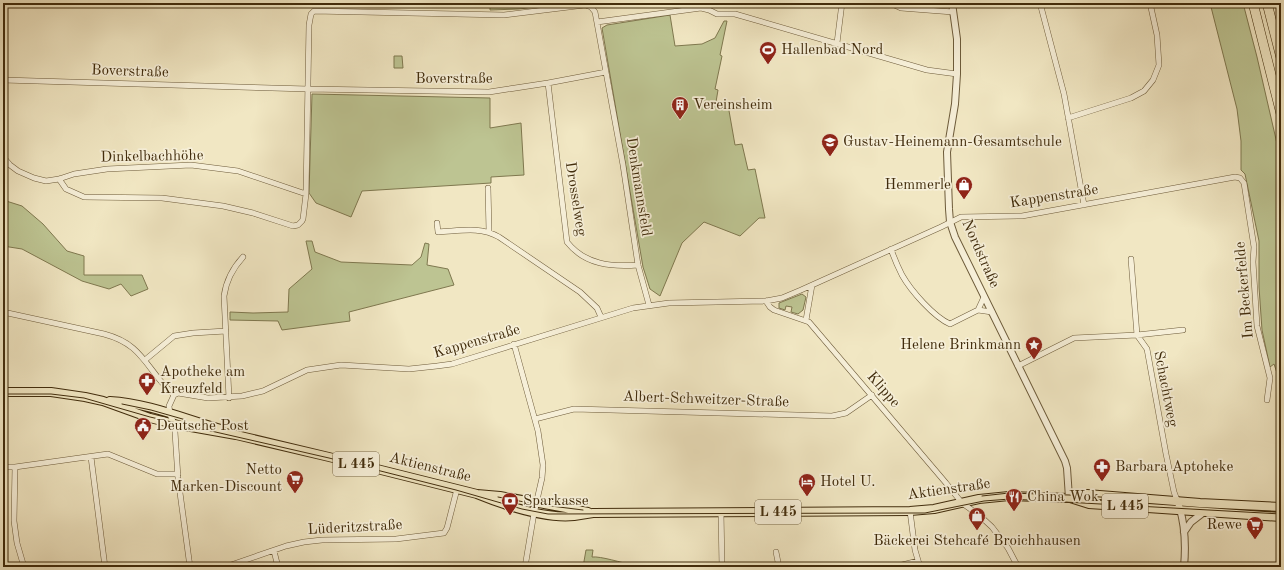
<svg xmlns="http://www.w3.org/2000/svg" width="1284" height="570" viewBox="0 0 1284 570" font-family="'Old Standard TT',serif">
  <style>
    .green { fill: #bdc492; stroke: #7f784f }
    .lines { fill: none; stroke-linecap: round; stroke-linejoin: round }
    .minor-casing { stroke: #6d5b3a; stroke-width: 6 }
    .tertiary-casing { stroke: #6d5b3a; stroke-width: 8 }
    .primary-casing { stroke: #412c0c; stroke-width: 10 }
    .motorway-casing { stroke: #412c0c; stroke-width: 10 }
    .minor { stroke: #f6efd8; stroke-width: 5 }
    .tertiary { stroke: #f6efd8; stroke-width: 6 }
    .primary { stroke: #f1e7c3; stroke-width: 8 }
    .motorway { stroke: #f1e7c3; stroke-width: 9 }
    .tram { stroke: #412c0c; stroke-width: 1 }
    .labels { text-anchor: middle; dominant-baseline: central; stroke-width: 3.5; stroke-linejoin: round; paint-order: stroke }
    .shield { fill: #f6efd8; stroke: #776649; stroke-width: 1 }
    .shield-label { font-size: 14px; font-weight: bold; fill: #412c0c }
    .poi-label { font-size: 15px; fill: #412c0c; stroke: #f6efd8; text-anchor: start }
    .street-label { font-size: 15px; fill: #412c0c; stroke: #f6efd8 }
  </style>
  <rect width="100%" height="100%" fill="#f1e7c3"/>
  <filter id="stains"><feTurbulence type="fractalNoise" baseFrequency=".005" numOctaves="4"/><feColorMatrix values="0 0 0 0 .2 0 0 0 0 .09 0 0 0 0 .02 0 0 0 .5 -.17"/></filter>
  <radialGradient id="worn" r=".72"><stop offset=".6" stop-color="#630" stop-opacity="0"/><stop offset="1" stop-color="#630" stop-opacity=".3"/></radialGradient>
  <path class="green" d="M490 3H571L519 9 490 10Z
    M1210 3H1243L1257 57 1281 161V385L1274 364 1270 367 1262 330 1259 287V241L1245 174 1241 170V141L1237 109Z
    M670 15 675 46 702 44 715 38 724 21H727L720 55 722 56 715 89 718 90 716 102 728 105 735 145 742 144 748 170 755 169 765 218H759L740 236 704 222 682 243 660 296 650 289 643 267 602 28 607 25Z
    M394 56H402L403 68H394Z
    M312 94 490 98V128L521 123 524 175 491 177V183L362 191 351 217 316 203 309 193Z
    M3 200 22 206 43 224 67 251 84 256V275H142L148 289 131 296 121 284 109 289 82 281 22 249 3 246Z
    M306 241H312L315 252 341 262 412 265 421 257 425 243 429 244 427 265 448 269 454 285 349 312 350 321 282 330 278 321 230 320V312L253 313 288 312 289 289 312 269Z
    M802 294 806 297 803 310 798 314 791 312 792 307 786 306 785 310 779 308V303Z
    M586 550H593L592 557C601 556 622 563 633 565L632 567H583Z"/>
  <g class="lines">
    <defs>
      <path id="minor" d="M890 3 901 8 953 12
        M1040 3 1064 94 1084 205
        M597 22 701 8 709 10 717 14H735L927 70 957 74
        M837 43 842 3
        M3 80 308 89 489 92 548 83 606 72
        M548 83 567 242C585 265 612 267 638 265
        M1068 118 1131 98 1144 91 1153 80 1159 65 1157 35 1150 3
        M3 157 10 165 18 171 34 178 46 181 59 179 74 174 107 169 191 165 238 171 306 194
        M59 179 66 189 84 197 162 198 223 206 253 213 293 226 298 225 302 221 303 219 306 194 309 25 311 14 314 11 504 15 585 5 591 7 595 12 623 165 638 265 649 305
        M488 188 489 231
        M437 223 438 232C460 231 480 226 499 237L580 292 597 308 601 317
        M891 249C894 258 898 267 902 275 911 291 934 317 950 324L978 310 992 312
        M1131 259 1137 335 1147 349 1166 454 1174 492 1177 500
        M766 301 770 307 774 310 809 322 946 483 962 503 979 515 992 527 1008 548 1018 567
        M978 310 984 297
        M3 312 104 334C134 342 141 356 159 379 163 384 169 390 174 395
        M806 320 812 285
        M514 344 538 431 543 465 542 478 534 513 525 567
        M145 360 174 336 193 333 226 331
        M1018 366 1074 338 1137 335 1183 330
        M174 395 178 393 208 398 242 396 263 391 307 370 341 365 409 369 437 366 452 364 633 308 669 303 766 301 782 298 801 290 941 227 961 217 1022 216 1235 177 1240 178 1244 183 1254 247 1253 262 1257 326 1270 378 1267 400
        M174 395 169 406 170 415 174 423 175 432 178 478 190 567
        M229 398 224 296C226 281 232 269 243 257
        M535 419 574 409 832 416 846 413 872 395
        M91 457 105 567
        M3 467H15L108 454 157 474H178
        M15 467 14 521 17 543 24 567
        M910 511 915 550 920 567
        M721 512 722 567
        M274 551 278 567
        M776 552 779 567
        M225 567 286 546 304 542 322 540 396 539 444 533 447 528 457 489
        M894 567 918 561"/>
      <path id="tertiary" d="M952 3 957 39V74L955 104 947 152 949 209 950 222 955 237 1065 461 1067 468 1069 498
        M1177 500C1185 521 1186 545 1184 567
        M1184 532 1191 522 1204 512"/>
      <path id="primary" d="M3 392H51L85 397 103 401 150 418 174 424 236 435 329 457 477 494 500 496 588 512
        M110 401C148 403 185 419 221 429
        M477 494C504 505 544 519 574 516 580 515 587 514 593 513L910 511 934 509 979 499 1009 496 1069 498 1087 494 1200 503 1281 507
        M1070 498 1089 504 1281 517"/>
      <path id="motorway" d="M1253 3 1281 114
        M1267 3 1281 58"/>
    </defs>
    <use href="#minor" class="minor-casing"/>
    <use href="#tertiary" class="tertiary-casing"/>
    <use href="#primary" class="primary-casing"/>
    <use href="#motorway" class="motorway-casing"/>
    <use href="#minor" class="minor"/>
    <use href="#tertiary" class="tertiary"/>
    <use href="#primary" class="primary"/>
    <use href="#motorway" class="motorway"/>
    <path class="tram" d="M3 394H51L84 398 150 417 329 458 456 490 522 509 548 514 910 513H925L984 501 1010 499 1281 514
      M122 404 151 410 186 420
      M982 496 1009 493 1069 495 1131 499
      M498 497 535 504 583 510"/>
  </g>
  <defs>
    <symbol id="stadium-pin" viewBox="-11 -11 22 30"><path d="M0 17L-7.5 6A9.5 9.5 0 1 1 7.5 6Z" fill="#8f2418" stroke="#f6efd8"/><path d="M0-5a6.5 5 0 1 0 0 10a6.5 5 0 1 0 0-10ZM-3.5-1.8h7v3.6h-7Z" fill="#fff"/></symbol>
    <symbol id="building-pin" viewBox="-11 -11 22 30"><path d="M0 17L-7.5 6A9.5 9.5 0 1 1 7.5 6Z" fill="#8f2418" stroke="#f6efd8"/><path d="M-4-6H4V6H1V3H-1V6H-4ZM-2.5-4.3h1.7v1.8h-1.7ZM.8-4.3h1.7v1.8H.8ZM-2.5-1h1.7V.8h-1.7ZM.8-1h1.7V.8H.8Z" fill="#fff"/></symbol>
    <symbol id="school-pin" viewBox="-11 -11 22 30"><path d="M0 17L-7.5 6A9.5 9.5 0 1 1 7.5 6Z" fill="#8f2418" stroke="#f6efd8"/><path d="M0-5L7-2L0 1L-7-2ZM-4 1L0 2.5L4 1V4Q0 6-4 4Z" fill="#fff"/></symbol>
    <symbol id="shop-pin" viewBox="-11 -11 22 30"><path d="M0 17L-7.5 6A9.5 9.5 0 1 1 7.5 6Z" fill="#8f2418" stroke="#f6efd8"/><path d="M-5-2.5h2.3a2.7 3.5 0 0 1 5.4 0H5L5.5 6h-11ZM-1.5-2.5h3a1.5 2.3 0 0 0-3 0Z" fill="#fff"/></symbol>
    <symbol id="sight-pin" viewBox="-11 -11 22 30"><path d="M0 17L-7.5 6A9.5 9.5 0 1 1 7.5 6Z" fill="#8f2418" stroke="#f6efd8"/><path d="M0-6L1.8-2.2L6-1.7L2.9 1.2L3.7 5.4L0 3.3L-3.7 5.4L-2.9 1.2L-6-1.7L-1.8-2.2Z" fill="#fff"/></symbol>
    <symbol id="pharmacy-pin" viewBox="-11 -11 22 30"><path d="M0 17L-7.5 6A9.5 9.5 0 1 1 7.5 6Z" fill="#8f2418" stroke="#f6efd8"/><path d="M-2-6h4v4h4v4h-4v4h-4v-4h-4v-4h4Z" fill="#fff"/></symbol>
    <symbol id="civic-pin" viewBox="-11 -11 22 30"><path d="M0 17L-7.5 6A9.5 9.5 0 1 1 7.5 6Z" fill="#8f2418" stroke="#f6efd8"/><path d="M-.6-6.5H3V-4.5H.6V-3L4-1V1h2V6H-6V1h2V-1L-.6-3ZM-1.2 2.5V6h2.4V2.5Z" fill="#fff"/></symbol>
    <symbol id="supermarket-pin" viewBox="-11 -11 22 30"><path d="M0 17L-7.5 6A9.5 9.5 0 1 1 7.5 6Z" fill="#8f2418" stroke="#f6efd8"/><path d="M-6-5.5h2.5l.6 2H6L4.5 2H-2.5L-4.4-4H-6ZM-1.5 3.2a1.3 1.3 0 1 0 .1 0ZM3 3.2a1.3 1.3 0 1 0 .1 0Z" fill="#fff"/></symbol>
    <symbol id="hotel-pin" viewBox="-11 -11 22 30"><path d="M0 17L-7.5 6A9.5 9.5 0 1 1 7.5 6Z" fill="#8f2418" stroke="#f6efd8"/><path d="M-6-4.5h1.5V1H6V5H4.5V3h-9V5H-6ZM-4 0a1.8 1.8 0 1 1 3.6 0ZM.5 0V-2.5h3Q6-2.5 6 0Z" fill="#fff"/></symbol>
    <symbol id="restaurant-pin" viewBox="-11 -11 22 30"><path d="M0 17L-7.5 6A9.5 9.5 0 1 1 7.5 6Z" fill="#8f2418" stroke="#f6efd8"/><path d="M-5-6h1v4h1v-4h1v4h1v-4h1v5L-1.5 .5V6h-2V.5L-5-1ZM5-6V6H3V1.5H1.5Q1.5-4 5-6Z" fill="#fff"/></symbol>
    <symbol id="bank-pin" viewBox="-11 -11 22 30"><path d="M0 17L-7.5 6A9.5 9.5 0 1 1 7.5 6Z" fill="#8f2418" stroke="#f6efd8"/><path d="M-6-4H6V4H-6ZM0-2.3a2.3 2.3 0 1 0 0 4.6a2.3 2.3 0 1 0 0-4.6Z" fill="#fff"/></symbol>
  </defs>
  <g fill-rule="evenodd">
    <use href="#stadium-pin" x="758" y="40" width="20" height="27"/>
    <use href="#building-pin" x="670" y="95" width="20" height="27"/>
    <use href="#school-pin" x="820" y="132" width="20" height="27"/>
    <use href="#shop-pin" x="954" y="175" width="20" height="27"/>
    <use href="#sight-pin" x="1024" y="335" width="20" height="27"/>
    <use href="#pharmacy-pin" x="137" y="371" width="20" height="27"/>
    <use href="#civic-pin" x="133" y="416" width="20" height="27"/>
    <use href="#pharmacy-pin" x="1092" y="457" width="20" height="27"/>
    <use href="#supermarket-pin" x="285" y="469" width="20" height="27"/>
    <use href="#hotel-pin" x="797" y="472" width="20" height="27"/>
    <use href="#restaurant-pin" x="1004" y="487" width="20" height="27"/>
    <use href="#bank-pin" x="500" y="491" width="20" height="27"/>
    <use href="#shop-pin" x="967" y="506" width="20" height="27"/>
    <use href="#supermarket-pin" x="1245" y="515" width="20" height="27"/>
  </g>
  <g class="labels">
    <g class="shield">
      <rect x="333" y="452" width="46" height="24" rx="3"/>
      <rect x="1102" y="494" width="46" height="24" rx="3"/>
      <rect x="755" y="500" width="46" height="24" rx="3"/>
    </g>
    <g class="shield-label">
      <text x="356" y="464">L 445</text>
      <text x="1125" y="506">L 445</text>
      <text x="778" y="512">L 445</text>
    </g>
    <g class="poi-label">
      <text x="781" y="50">Hallenbad Nord</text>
      <text x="693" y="105">Vereinsheim</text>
      <text x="843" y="142">Gustav-Heinemann-Gesamtschule</text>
      <text x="951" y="185" text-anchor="end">Hemmerle</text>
      <text x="1021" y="345" text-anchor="end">Helene Brinkmann</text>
      <text x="160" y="372">Apotheke am<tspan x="160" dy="17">Kreuzfeld</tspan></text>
      <text x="156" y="426">Deutsche Post</text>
      <text x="1115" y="467">Barbara Aptoheke</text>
      <text x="282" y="470" text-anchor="end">Netto<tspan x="282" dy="17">Marken-Discount</tspan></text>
      <text x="820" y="482">Hotel U.</text>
      <text x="1027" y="497">China Wok</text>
      <text x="523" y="501">Sparkasse</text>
      <text x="1242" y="525" text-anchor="end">Rewe</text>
      <text x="977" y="541" text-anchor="middle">Bäckerei Stehcafé Broichhausen</text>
    </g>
    <g class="street-label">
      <text transform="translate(130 72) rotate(2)">Boverstraße</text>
      <text x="454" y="79">Boverstraße</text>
      <text transform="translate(152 157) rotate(-1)">Dinkelbachhöhe</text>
      <text transform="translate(638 187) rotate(81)">Denkmannsfeld</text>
      <text transform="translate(1054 197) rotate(-9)">Kappenstraße</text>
      <text transform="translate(575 199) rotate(81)">Drosselweg</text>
      <text transform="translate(980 254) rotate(66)">Nordstraße</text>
      <text transform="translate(1245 290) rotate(-95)">Im Beckerfelde</text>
      <text transform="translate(477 342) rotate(-16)">Kappenstraße</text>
      <text transform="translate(1165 389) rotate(79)">Schachtweg</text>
      <text transform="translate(883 390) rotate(49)">Klippe</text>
      <text transform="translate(706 400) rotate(2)">Albert-Schweitzer-Straße</text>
      <text transform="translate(430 468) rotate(14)">Aktienstraße</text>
      <text transform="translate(949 490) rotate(-8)">Aktienstraße</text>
      <text transform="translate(355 528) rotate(-3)">Lüderitzstraße</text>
    </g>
  </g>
  <rect width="1284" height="570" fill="none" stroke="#f1e7c3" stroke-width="16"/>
  <rect x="4" y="4" width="1276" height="562" fill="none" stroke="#412c0c" stroke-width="2"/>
  <rect x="8" y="8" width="1268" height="554" fill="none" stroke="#412c0c"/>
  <rect width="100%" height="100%" filter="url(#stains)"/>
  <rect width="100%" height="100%" fill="url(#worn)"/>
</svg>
